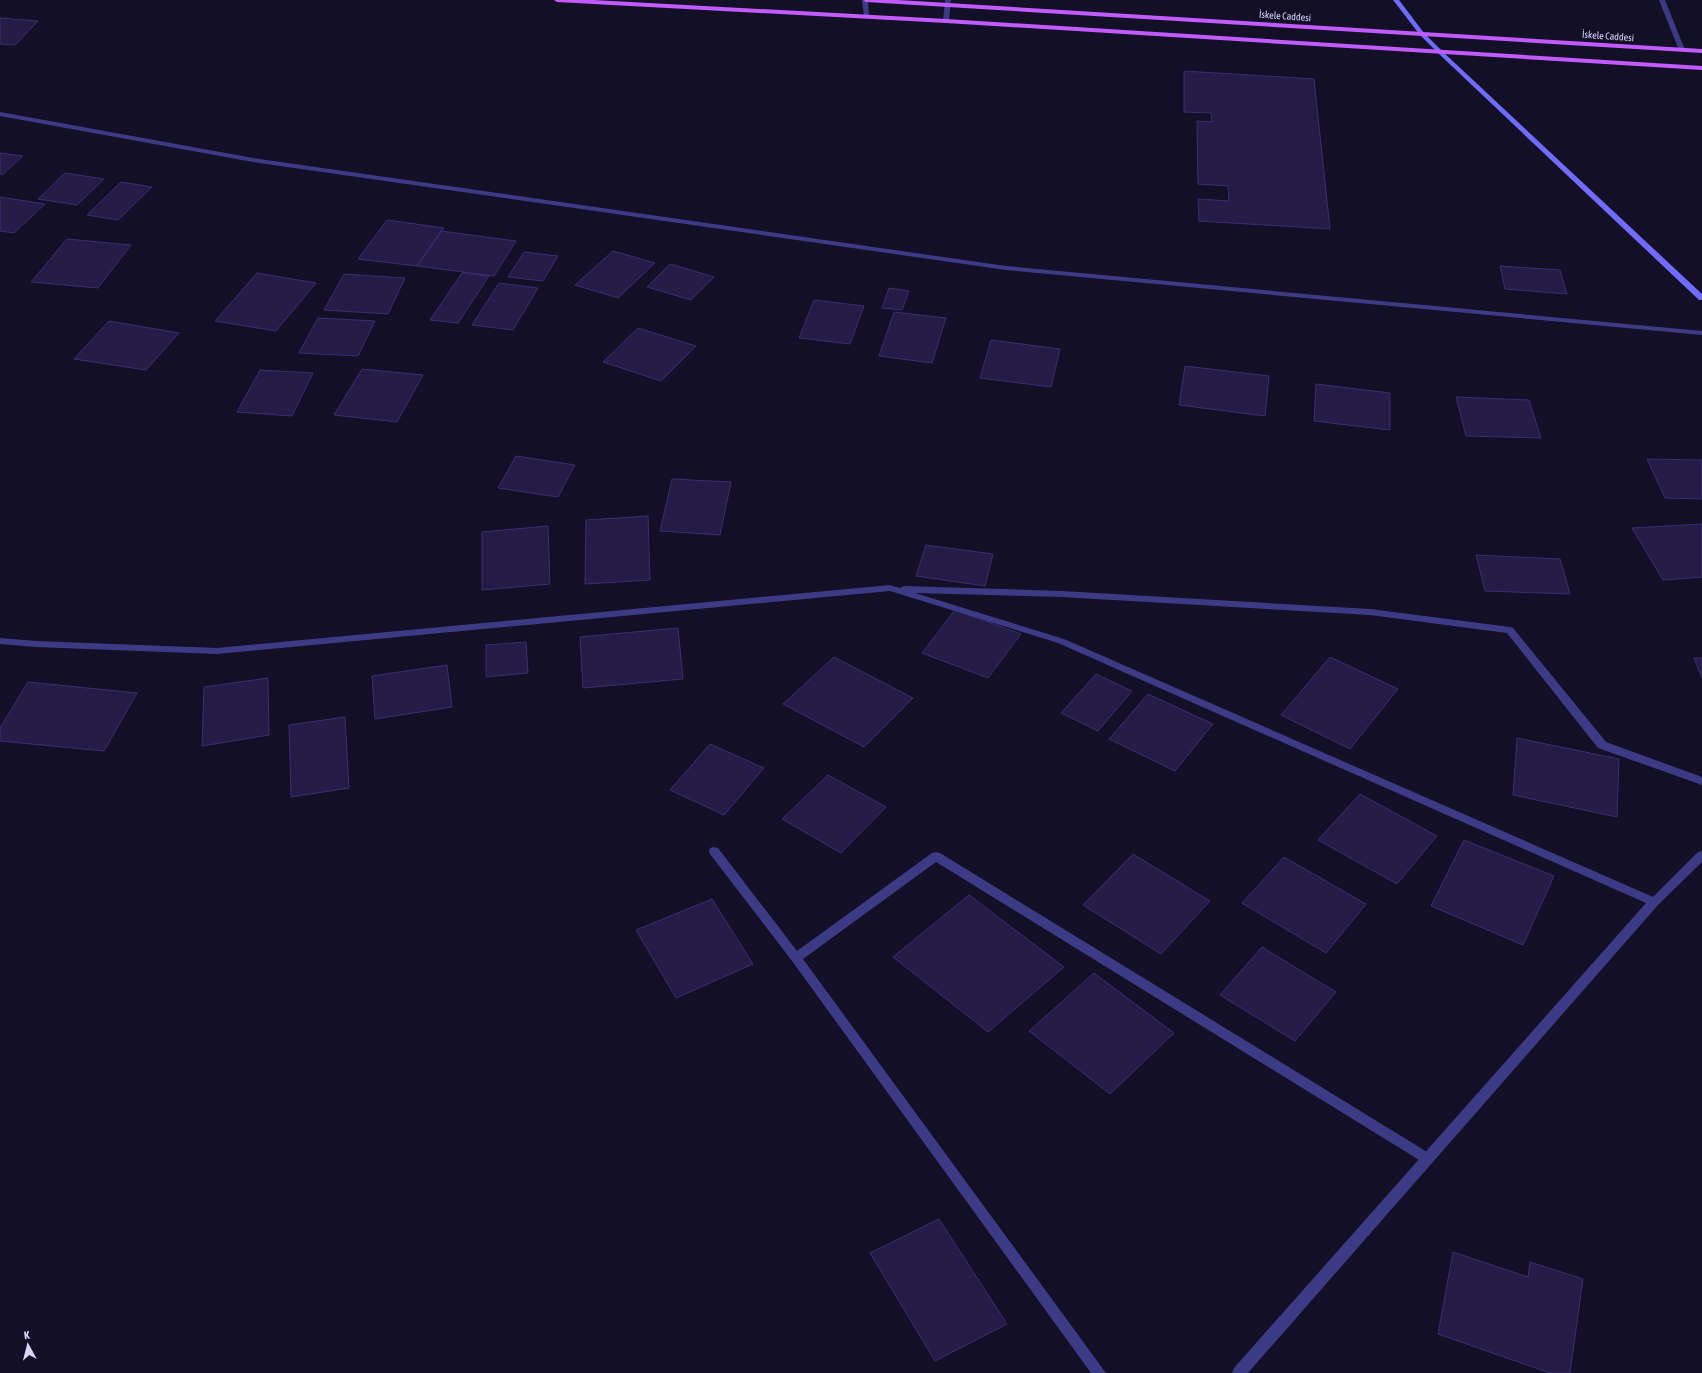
<svg xmlns="http://www.w3.org/2000/svg" width="1702" height="1373" viewBox="0 0 1702 1373" font-family="'Asap Condensed',sans-serif">
  <style>
    .building { fill: #241b47; stroke: #3b2d73 }
    .lines { fill: none; stroke-linecap: round; stroke-linejoin: round }
    .lane { fill: #3d3a85; fill-rule: evenodd }
    .street { fill: #3d3a85; fill-rule: evenodd }
    .secondary { fill: #6f6bff; fill-rule: evenodd }
    .primary { fill: #c25bff; fill-rule: evenodd }
    .labels { text-anchor: middle; dominant-baseline: central; stroke-width: 4; stroke-linejoin: round; paint-order: stroke }
    .far-street-label { font-size: 10px; fill: #d9d4ff; stroke: #130f26 }
  </style>
  <rect width="100%" height="100%" fill="#130f26"/>
  <path class="building" d="M0 18 38 21 15 45 0 44Z
    M1184 71 1314 79 1330 229 1199 221 1198 199 1229 201 1228 186 1198 184 1197 121 1212 122 1211 113 1184 112Z
    M0 153 23 156 2 175 0 174Z
    M65 173 104 179 77 205 38 199Z
    M121 182 152 187 118 220 87 215Z
    M0 197 45 204 14 233 0 231Z
    M387 220 444 228 417 266 358 259Z
    M441 231 516 241 494 276 417 266Z
    M67 239 131 245 98 288 31 282Z
    M613 251 655 263 618 298 575 285Z
    M524 252 558 256 543 281 508 277Z
    M670 264 714 277 691 300 647 287Z
    M1500 266 1560 270 1567 294 1505 289Z
    M257 273 316 283 276 331 215 321Z
    M462 273 489 276 458 323 430 320Z
    M344 274 405 278 388 314 324 310Z
    M499 283 538 288 513 330 472 325Z
    M889 288 909 291 902 310 882 308Z
    M814 300 864 306 850 344 799 338Z
    M894 312 946 318 932 363 879 356Z
    M318 318 375 321 358 356 299 353Z
    M109 321 179 333 146 370 74 359Z
    M638 328 696 346 661 381 603 362Z
    M991 340 1060 349 1051 387 980 378Z
    M1185 366 1269 376 1265 416 1179 405Z
    M362 369 423 375 397 422 334 415Z
    M260 370 313 373 292 416 237 412Z
    M1316 384 1390 393V430L1314 421Z
    M1456 397 1529 400 1541 438 1466 436Z
    M516 456 575 465 558 497 498 488Z
    M1647 459 1702 460V499L1665 498Z
    M672 479 731 482 720 535 660 531Z
    M648 516 650 580 585 584 586 520Z
    M1702 524V577L1663 580 1632 528Z
    M548 526 550 584 482 590V532Z
    M926 545 993 554 985 586 916 576Z
    M1476 555 1560 559 1570 594 1485 591Z
    M955 610 1021 634 988 678 922 653Z
    M678 628 683 679 583 688 580 637Z
    M526 642 528 673 486 677V645Z
    M834 657 913 698 864 747 783 704Z
    M1330 657 1398 689 1350 749 1281 715Z
    M1694 658H1702V678Z
    M447 665 452 707 375 719 372 676Z
    M1096 674 1132 691 1098 731 1061 713Z
    M268 678 269 735 202 746 204 687Z
    M28 682 137 693 104 751 0 741V728Z
    M1148 694 1213 724 1175 771 1109 739Z
    M345 717 349 788 291 797 289 725Z
    M1517 738 1619 759 1617 817 1513 795Z
    M710 744 764 768 724 815 670 790Z
    M828 775 886 807 841 853 782 819Z
    M1360 794 1437 836 1397 884 1318 840Z
    M1464 840 1554 876 1523 945 1431 906Z
    M1133 854 1210 901 1161 954 1083 905Z
    M1284 857 1366 904 1326 953 1242 903Z
    M969 895 1064 967 988 1032 893 957Z
    M712 899 753 964 676 998 636 930Z
    M1262 947 1336 992 1295 1041 1220 995Z
    M1094 973 1174 1033 1110 1094 1029 1031Z
    M939 1219 1007 1324 935 1361 870 1253Z
    M1453 1252 1528 1277 1530 1262 1583 1279 1570 1373H1550L1438 1334Z"/>
  <g class="lines">
    <path class="lane" d="M945 0H951L949 21 946 23 943 21Z
      M714 847 718 848 797 951 932 853 936 852 940 853 1432 1155 1434 1159 1432 1163 1428 1164 1424 1163 936 862 803 959 1106 1373H1091L792 961 710 854 709 851 710 848Z"/>
    <path class="street" d="M862 0H868L869 18 864 17Z
      M1659 0H1665L1685 50 1684 51 1679 50Z
      M0 112 253 158 1006 266 1702 331V335L1006 270 253 162 0 116Z
      M890 585 900 588 904 586 1062 591 1370 609 1510 627 1513 628 1606 742 1702 777V785L1598 748 1507 633 1370 615 1062 597 915 593 1064 639 1653 897 1698 852 1702 851V862L1658 905 1248 1373H1232L1234 1368 1646 903 1058 643 890 591 217 654 36 647 0 644V638L36 641 217 648Z"/>
    <path class="secondary" d="M1393 0H1399L1424 33 1442 51 1702 294V300H1699L1438 53 1420 35Z"/>
    <path class="primary" d="M554 0H593L946 19 1702 66V70L946 23 557 2Z
      M863 0H898L1702 49V53L866 2Z"/>
  </g>
  <g class="labels">
    <g class="far-street-label">
      <text transform="translate(1285 16) rotate(4)">İskele Caddesi</text>
      <text transform="translate(1608 36) rotate(4)">İskele Caddesi</text>
    </g>
  </g>
  <g transform="translate(28 1345) rotate(353)" stroke="#130f26" stroke-width="3" paint-order="stroke">
  <path d="M0-3L7 15L0 10L-7 15Z" fill="#d9d4ff"/>
  <text y="-6" font-size="11" font-weight="bold" text-anchor="middle" fill="#d9d4ff">K</text>
  </g>
</svg>
